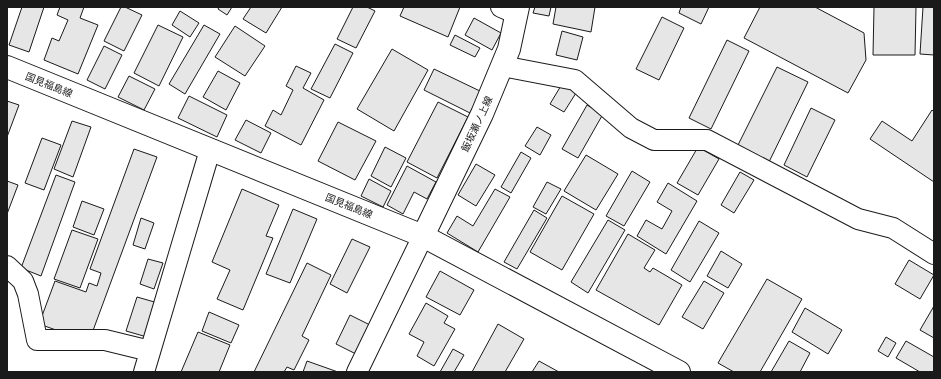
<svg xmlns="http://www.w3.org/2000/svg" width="941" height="379" viewBox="0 0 941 379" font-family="'Crimson Pro','Noto Sans JP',serif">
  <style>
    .building { fill: #e6e6e6; stroke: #1a1a1a }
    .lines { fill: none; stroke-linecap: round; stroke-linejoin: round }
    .street-casing { stroke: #1a1a1a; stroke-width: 22 }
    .secondary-casing { stroke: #1a1a1a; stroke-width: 24 }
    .street { stroke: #fff; stroke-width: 20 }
    .secondary { stroke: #fff; stroke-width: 22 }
    .labels { text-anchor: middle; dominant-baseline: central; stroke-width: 3; stroke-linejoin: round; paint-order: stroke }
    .street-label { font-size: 10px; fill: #1a1a1a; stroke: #fff }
  </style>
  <rect width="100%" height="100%" fill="#fff"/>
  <path class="building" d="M22 7H44L29 52 9 45Z
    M60 7H84L80 18 98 25 78 74 44 60 52 38 59 41 68 20 57 15Z
    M121 7H125L142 15 124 51 104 41Z
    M219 7H232L227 15 218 9Z
    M251 7H282L266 33 243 19Z
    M353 7H367L375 11 356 48 337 39Z
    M404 7H460L448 37 400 16Z
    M535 7H551L549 16 533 13Z
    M556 7H595L591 32 553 24Z
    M681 7H709L701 24 679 13Z
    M760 7H815L864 33 866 60 848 93 744 38Z
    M874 7H916L915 55H873Z
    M923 7H934V55L920 54Z
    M180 11 199 23 190 37 172 25Z
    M662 17 684 28 659 80 636 69Z
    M474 18 501 33 492 50 465 35Z
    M158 25 183 37 159 86 134 73Z
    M204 25 220 34 185 94 169 84Z
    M235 26 265 46 245 76 215 57Z
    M562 31 583 37 577 60 556 55Z
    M455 35 480 48 475 57 450 45Z
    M727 40 749 51 711 129 689 118Z
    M335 44 353 53 330 98 311 89Z
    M104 46 122 55 105 89 87 80Z
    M392 49 428 70 394 131 357 109Z
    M296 66 311 73 303 88 324 100 301 145 265 126 273 110 281 115 293 90 286 86Z
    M777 67 808 82 768 164 736 149Z
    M434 69 482 92 472 114 424 90Z
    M218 71 240 83 226 110 203 97Z
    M129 76 155 89 144 110 118 97Z
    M562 84 576 93 564 112 550 104Z
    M189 96 227 115 217 137 178 118Z
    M7 101 19 105 7 137Z
    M438 102 468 117 437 178 407 162Z
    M587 105 603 114 578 158 562 149Z
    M811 108 835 120 807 177 784 165Z
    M932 110 934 112V182L870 139 882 121 912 141Z
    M246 120 271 133 261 153 235 140Z
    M72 121 91 127 73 177 54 169Z
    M338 122 376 141 355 180 318 161Z
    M537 127 551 135 540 155 525 146Z
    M42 138 61 145 44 190 25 183Z
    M385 147 406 158 391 187 371 176Z
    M698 147 719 159 698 195 677 183Z
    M134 149 157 157 91 336 75 330 73 336 39 324 55 281 86 292 89 283 97 286 101 273 90 269Z
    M521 152 531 158 511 193 501 187Z
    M586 155 618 174 596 210 564 191Z
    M476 164 495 175 476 206 458 195Z
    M407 166 436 182 427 199 414 192 403 214 387 205Z
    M632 171 650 182 624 226 606 216Z
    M740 172 754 180 734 213 721 205Z
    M56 175 75 182 41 276 21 268Z
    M369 179 391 191 383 207 361 196Z
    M7 181 18 185 7 214Z
    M547 182 561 189 546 214 533 207Z
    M668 183 697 201 666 254 637 236 646 220 662 229 672 211 657 202Z
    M242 189 279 205 266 236 273 238 243 310 217 299 230 270 212 262Z
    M495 189 510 197 478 252 447 233 457 216 473 226Z
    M562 196 594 214 562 270 530 252Z
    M82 201 104 209 94 235 73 227Z
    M293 209 317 219 290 283 266 274Z
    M534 210 547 218 517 269 504 262Z
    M141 218 154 223 145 249 133 245Z
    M608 220 625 230 588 293 571 282Z
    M699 221 719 233 690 282 671 270Z
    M72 230 98 239 80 288 54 279Z
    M628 234 655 250 644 268 650 272 653 268 682 285 659 325 596 290Z
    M352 239 370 247 347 293 330 284Z
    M721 251 742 264 728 288 707 276Z
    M148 259 163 263 154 289 140 284Z
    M909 260 934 275 920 299 895 284Z
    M307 263 331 275 302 336 309 340 294 370 287 367 284 372H254Z
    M440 271 474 290 460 315 426 297Z
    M767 279 802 299 760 372H734L718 363Z
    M704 281 724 293 703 329 682 317Z
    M137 297 158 303 147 337 126 331Z
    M426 303 448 316 444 323 455 329 434 366 417 356 424 342 409 334Z
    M934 306V338L920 330Z
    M805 308 842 330 828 354 792 332Z
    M209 312 239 325 231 343 202 331Z
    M350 315 370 325 356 354 336 344Z
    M498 324 524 339 505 372H472Z
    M198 332 230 345 219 372H181Z
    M886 337 896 343 888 357 878 351Z
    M789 341 810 353 800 372H771Z
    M906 341 934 357V372H920L896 358Z
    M453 349 464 355 454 372H440Z
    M307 361 338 372H303Z
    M539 361 559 372H532Z"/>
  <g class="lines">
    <defs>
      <path id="street" d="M501 7 517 14
        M502 66 575 80 631 128 654 140H707L858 219 893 228 934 254
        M7 266 23 281 28 294 37 340H105L150 351
        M144 372 210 150
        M357 372 423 236"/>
      <path id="secondary" d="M7 67 423 236 679 372
        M423 236 482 114 509 49 518 7"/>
    </defs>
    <use href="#street" class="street-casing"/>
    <use href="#secondary" class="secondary-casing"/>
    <use href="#street" class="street"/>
    <use href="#secondary" class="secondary"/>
  </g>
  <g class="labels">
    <g class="street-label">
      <text transform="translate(49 85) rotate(22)">国見福島線</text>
      <text transform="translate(477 124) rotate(-65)">飯坂瀬ノ上線</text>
      <text transform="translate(349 206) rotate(22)">国見福島線</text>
    </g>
  </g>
  <rect width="941" height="379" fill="none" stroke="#1a1a1a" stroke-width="16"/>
</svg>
